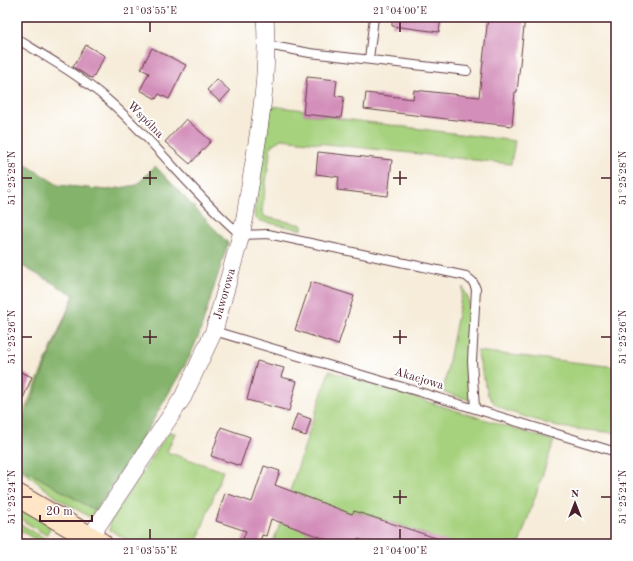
<svg xmlns="http://www.w3.org/2000/svg" width="633" height="561" viewBox="0 0 633 561" font-family="'Old Standard TT',serif">
  <style>
    .green { fill: #a6d17d; stroke: #787854 }
    .forest { fill: #84b36c; stroke: #67694c }
    .building { fill: #d38eb9 }
    .lines { fill: none; stroke-linecap: round; stroke-linejoin: round }
    .service-casing { stroke: #643e45; stroke-width: 10 }
    .minor-casing { stroke: #643e45; stroke-width: 18 }
    .secondary-casing { stroke: #643e45; stroke-width: 24 }
    .service { stroke: #fff; stroke-width: 8 }
    .minor { stroke: #fff; stroke-width: 17 }
    .secondary { stroke: #fee5c5; stroke-width: 22 }
    .ticks { fill: none; stroke: #4a1f2b; stroke-width: 1.5 }
    .labels { text-anchor: middle; dominant-baseline: central; stroke-width: 4; stroke-linejoin: round; paint-order: stroke }
    .street-label { font-size: 12px; fill: #4a1f2b; stroke: #fff }
    .neatline { fill: none; stroke: #4a1f2b; stroke-width: 1.5 }
    .ticks-label { font-size: 10px; text-anchor: middle; fill: #4a1f2b }
  </style>
  <rect width="100%" height="100%" fill="#fff"/>
  <filter id="ink" filterUnits="userSpaceOnUse"><feTurbulence type="fractalNoise" baseFrequency=".025" numOctaves="2"/><feDisplacementMap in="SourceGraphic" scale="8" xChannelSelector="R" yChannelSelector="G"/><feConvolveMatrix kernelMatrix="1 2 1 2 8 2 1 2 1" color-interpolation-filters="sRGB"/></filter>
  <filter id="wash" filterUnits="userSpaceOnUse"><feTurbulence type="fractalNoise" baseFrequency=".012" numOctaves="4" result="noise"/><feDisplacementMap in="SourceGraphic" scale="16" xChannelSelector="R" yChannelSelector="G"/><feGaussianBlur stdDeviation="0.9" result="paint"/><feColorMatrix in="noise" values="0 0 0 0 0 0 0 0 0 0 0 0 0 0 0 0 0 1.4 0 .05"/><feComposite in="paint" operator="in"/></filter>
  <g filter="url(#wash)">
    <rect width="100%" height="100%" fill="#f6ecd9"/>
    <path class="green" d="M271 106 304 110V114L515 141 511 164 281 139 271 146 262 211 265 217 302 225V230L260 221 255 218 254 213Z
      M463 287 469 301 466 348 467 379 470 400 443 392Z
      M74 295 17 436V428Z
      M477 351 616 367V433L558 427 507 411 495 404 488 395Z
      M329 371 554 441 519 544H450L409 528 355 511 352 514 290 491Z
      M169 432 175 433 167 452 223 471 196 544H134L110 530V521Z
      M17 465 96 511 90 517 57 498 27 474 17 468Z
      M17 505 52 525 46 535 17 517Z
      M17 522 54 544H34L35 539 17 529Z
      M281 522 332 542V544H272Z"/>
    <path class="forest" d="M17 159 58 185 107 190 137 185 155 166 228 243 199 335 188 360 149 427 96 511 17 465V436L74 295 17 263Z"/>
    <g id="blocks">
      <path class="building" d="M392 17H441L439 32 392 26Z
        M488 17H525L517 92H515L512 126 447 119 364 109 366 93 413 99 414 90 479 97Z
        M86 45 105 56 92 79 73 67Z
        M152 48 186 65 169 99 159 94 156 99 140 90 149 73 141 69Z
        M307 77 337 80 335 96 344 97 341 118 303 114Z
        M217 79 230 91 220 102 207 90Z
        M186 119 211 141 190 164 165 142Z
        M318 152 392 160 388 196 337 190 339 177 316 174Z
        M311 282 354 296 338 345 295 330Z
        M257 361 284 368 281 377 297 381 289 411 247 400Z
        M17 370 32 377 17 413Z
        M297 414 311 419 306 436 291 431Z
        M221 427 250 437 240 466 211 456Z
        M264 466 280 471 275 485 352 514 354 511 448 542 447 544H372L358 539 356 544H339L271 519 266 536 262 535 259 544H241L246 531 216 521 225 493 252 502Z"/>
    </g>
  </g>
  <g filter="url(#ink)">
    <use href="#blocks" fill-opacity="0" stroke="#643e45" stroke-width="1"/>
    <g class="lines">
      <defs>
        <path id="service" d="M17 39C48 58 80 76 108 100 156 142 193 194 241 235L268 234 466 276 473 282 476 289 472 361 475 408
          M267 45 310 53 467 71
          M369 59 374 17
          M214 331 423 393 616 452"/>
        <path id="minor" d="M93 539 95 530 98 525 183 397 214 331 241 235 245 217C255 151 270 85 265 17"/>
        <path id="secondary" d="M17 495 101 544"/>
      </defs>
      <use href="#service" class="service-casing"/>
      <use href="#minor" class="minor-casing"/>
      <use href="#secondary" class="secondary-casing"/>
      <use href="#service" class="service"/>
      <use href="#minor" class="minor"/>
      <use href="#secondary" class="secondary"/>
    </g>
  </g>
  <path class="ticks" d="M150 22V32M400 22V32M150 171V185M400 171V185M22 178H32M143 178H157M393 178H407M601 178H611M150 330V344M400 330V344M22 337H32M143 337H157M393 337H407M601 337H611M400 490V504M22 497H32M393 497H407M601 497H611M150 529V539M400 529V539"/>
  <g class="labels">
    <g class="street-label">
      <text transform="translate(145 120) rotate(45)">Wspólna</text>
      <text transform="translate(225 294) rotate(-74)">Jaworowa</text>
      <text transform="translate(419 379) rotate(17)">Akacjowa</text>
    </g>
  </g>
  <rect width="633" height="561" fill="none" stroke="#fff" stroke-width="44"/>
  <g transform="translate(575 503)" stroke="#ffffff" stroke-width="3" paint-order="stroke">
  <path d="M0-3L7 15L0 10L-7 15Z" fill="#4a1f2b"/>
  <text y="-6" font-size="11" font-weight="bold" text-anchor="middle" fill="#4a1f2b">N</text>
  </g>
  <path d="M40 515v6h52v-6" fill="none" stroke="#4a1f2b" stroke-width="2"/>
  <text x="46" y="515" font-size="12" fill="#4a1f2b" stroke="#ffffff" stroke-width="3" paint-order="stroke">20 m</text>
  <rect x="22" y="22" width="589" height="517" class="neatline"/>
  <g class="ticks-label">
    <text x="150" y="14">21°03'55"E</text>
    <text x="400" y="14">21°04'00"E</text>
    <text transform="translate(11 178) rotate(-90)" y="4">51°25'28"N</text>
    <text transform="translate(622 178) rotate(-90)" y="4">51°25'28"N</text>
    <text transform="translate(11 337) rotate(-90)" y="4">51°25'26"N</text>
    <text transform="translate(622 337) rotate(-90)" y="4">51°25'26"N</text>
    <text transform="translate(11 497) rotate(-90)" y="4">51°25'24"N</text>
    <text transform="translate(622 497) rotate(-90)" y="4">51°25'24"N</text>
    <text x="150" y="554">21°03'55"E</text>
    <text x="400" y="554">21°04'00"E</text>
  </g>
</svg>
